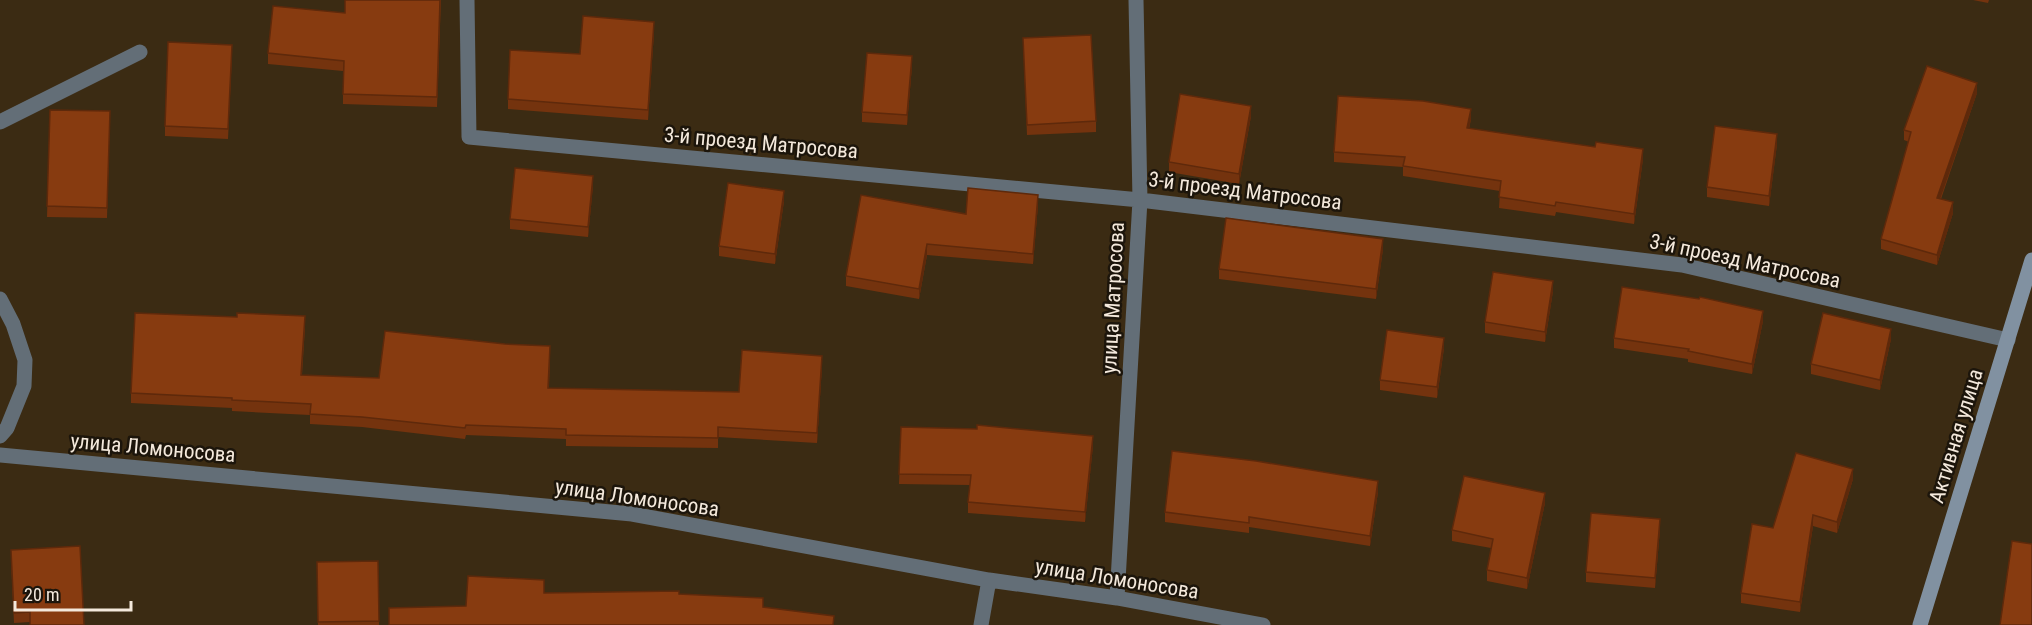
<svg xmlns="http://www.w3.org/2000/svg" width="2032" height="625" viewBox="0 0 2032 625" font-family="'Roboto Condensed',sans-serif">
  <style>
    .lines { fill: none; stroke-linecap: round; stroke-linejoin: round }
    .service { stroke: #636e77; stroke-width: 15 }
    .minor { stroke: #636e77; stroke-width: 15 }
    .secondary { stroke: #8191a1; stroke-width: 15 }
    .wall { fill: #74330e }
    .shaded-wall { fill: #5e290b }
    .building { fill: #873b10; stroke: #5e290b; stroke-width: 1.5 }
    .labels { text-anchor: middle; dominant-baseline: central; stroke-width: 5; stroke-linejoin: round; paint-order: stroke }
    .street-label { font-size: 21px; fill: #f4e9dc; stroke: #1c150b }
  </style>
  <rect width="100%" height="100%" fill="#3b2b13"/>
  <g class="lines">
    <path class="service" d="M0 122 140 52"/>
    <path class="minor" d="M467 0 469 137 1140 200 1682 265 2008 340
      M0 299 13 324 25 360 24 386 7 428 0 436
      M0 455 632 514 989 580 1117 598 1263 625
      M1117 598 1140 200 1136 0
      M981 625 989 580"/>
    <path class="secondary" d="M1920 625 2032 260"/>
  </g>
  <path class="wall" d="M441 0 437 107 343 104V71L268 64V53L345 13Z
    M1973 0H1989L1988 3Z
    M654 32 648 120 508 109V99L580 54Z
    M1023 38 1096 121V132L1027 135Z
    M232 55 228 139 165 136V126Z
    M912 66 907 125 862 122V112Z
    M1977 93 1941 199 1953 213 1937 265 1881 249V239L1909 142 1904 140V130Z
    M50 110 110 111 107 218 47 217Z
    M1251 116 1239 184 1169 172V162Z
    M1471 119 1469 129 1643 159 1634 224 1556 212 1555 216 1499 208 1500 191 1403 176V167L1334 162V152Z
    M1777 144 1769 206 1707 197V187Z
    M593 186 588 237 510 229V219Z
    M784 201 775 264 719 256V246Z
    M1038 205 1033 264 927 255 919 299 846 286V276L966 214Z
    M1383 249 1376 299 1219 279V269Z
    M1553 291 1545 342 1485 333V322Z
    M237 317 305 327 302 375 379 378 550 356 549 388 739 392 822 366 817 443 718 437V448L566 446V439L466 435 465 439 362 427 310 424V415L232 411V408L131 403V393Z
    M1763 321 1752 374 1688 362V359L1614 348V338Z
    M1891 339 1880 390 1811 374V364Z
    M1444 348 1437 398 1380 390V380Z
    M901 427 1093 446 1085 522 968 513V502L970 485 899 484Z
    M1853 479 1837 533 1813 526 1800 612 1741 603V593L1773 528Z
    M1378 492 1370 546 1249 527V533L1165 522V512Z
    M1545 503 1527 589 1487 581V570L1491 548 1452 541V530Z
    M1660 529 1655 588 1586 582V572Z
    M11 560 84 625 30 622 14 623Z
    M378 561 379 625H318L317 562Z"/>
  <path class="shaded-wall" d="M654 22V32L648 120V110Z
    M912 56V66L907 125V115Z
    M1977 83V93L1937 208V198Z
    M1251 106V116L1239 184V174Z
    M1471 109V119L1467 139V128Z
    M1777 134V144L1769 206V196Z
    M1643 149V159L1634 224V214Z
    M593 176V186L588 237V227Z
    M784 191V201L775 264V254Z
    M1038 195V205L1033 264V254Z
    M1953 202V213L1937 265V255Z
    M1383 239V249L1376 299V289Z
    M927 244V255L919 299V289Z
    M1553 281V291L1545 342V332Z
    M1763 311V321L1752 374V364Z
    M1891 329V339L1880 390V380Z
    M1444 338V348L1437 398V387Z
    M822 356V366L817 443V433Z
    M1093 436V446L1085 522V512Z
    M1853 469V479L1837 533V522Z
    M1378 481V492L1370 546V536Z
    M1545 493V503L1527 589V578Z
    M1813 515V526L1800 612V602Z
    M1660 519V529L1655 588V578Z"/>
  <path class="building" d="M345 0H440L437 97 343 94 344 61 268 53 273 6 345 13Z
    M583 16 654 22 648 110 508 99 510 50 580 54Z
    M1091 35 1096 121 1027 125 1023 38Z
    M168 42 232 45 228 129 165 126Z
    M867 53 912 56 907 115 862 112Z
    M1927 66 1977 83 1937 198 1953 202 1937 255 1881 239 1911 132 1904 130Z
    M1180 94 1251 106 1239 174 1169 162Z
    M1338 96 1423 101 1471 109 1467 128 1595 147 1596 142 1643 149 1634 214 1556 202 1555 206 1499 197 1501 181 1403 166 1405 157 1334 152Z
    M50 110 110 111 107 208 47 206Z
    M1715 126 1777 134 1769 196 1707 187Z
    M515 168 593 176 588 227 510 219Z
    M728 183 784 191 775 254 719 246Z
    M968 188 1038 195 1033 254 927 244 919 289 846 276 861 195 966 214Z
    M1226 218 1383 239 1376 289 1219 269Z
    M1493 272 1553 281 1545 332 1485 322Z
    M1622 287 1699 299 1700 297 1763 311 1752 364 1688 351 1689 349 1614 338Z
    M135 313 237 317V313L305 316 301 375 379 378 385 331 505 344 550 346 548 388 739 392 742 350 822 356 817 433 718 427V438L566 435V429L466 425 465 428 362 417 310 414 311 404 232 400V398L131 393Z
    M1823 313 1891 329 1880 380 1811 364Z
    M1387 330 1444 338 1437 387 1380 380Z
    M977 425 1093 436 1085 512 968 502 971 475 899 474 901 427 977 429Z
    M1172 451 1256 461 1378 481 1370 536 1249 517V523L1165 512Z
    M1796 453 1853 469 1837 522 1813 515 1800 602 1741 593 1752 524 1773 528Z
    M1464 476 1545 493 1527 578 1487 570 1493 539 1452 530Z
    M1591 513 1660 519 1655 578 1586 572Z
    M2012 541 2032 544V625H2000Z
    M80 546 84 625H30V612L14 613 11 550Z
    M378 561 379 621 318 622 317 562Z
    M468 576 544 580V593L679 591V594L763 598V607L834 616 833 625H389V608L466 606Z"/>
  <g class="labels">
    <g class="street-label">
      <text transform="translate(761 143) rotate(5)">3-й проезд Матросова</text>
      <text transform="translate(1245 191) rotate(7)">3-й проезд Матросова</text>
      <text transform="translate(1745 261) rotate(12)">3-й проезд Матросова</text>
      <text transform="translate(1113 298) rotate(-87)">улица Матросова</text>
      <text transform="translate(1956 436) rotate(-73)">Активная улица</text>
      <text transform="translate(153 448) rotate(5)">улица Ломоносова</text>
      <text transform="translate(637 498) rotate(8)">улица Ломоносова</text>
      <text transform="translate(1117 579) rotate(9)">улица Ломоносова</text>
    </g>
  </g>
  <path d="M15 601v9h116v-9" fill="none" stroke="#f4e9dc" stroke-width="3"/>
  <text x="24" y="601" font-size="18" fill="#f4e9dc" stroke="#1c150b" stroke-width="4.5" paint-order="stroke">20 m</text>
</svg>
